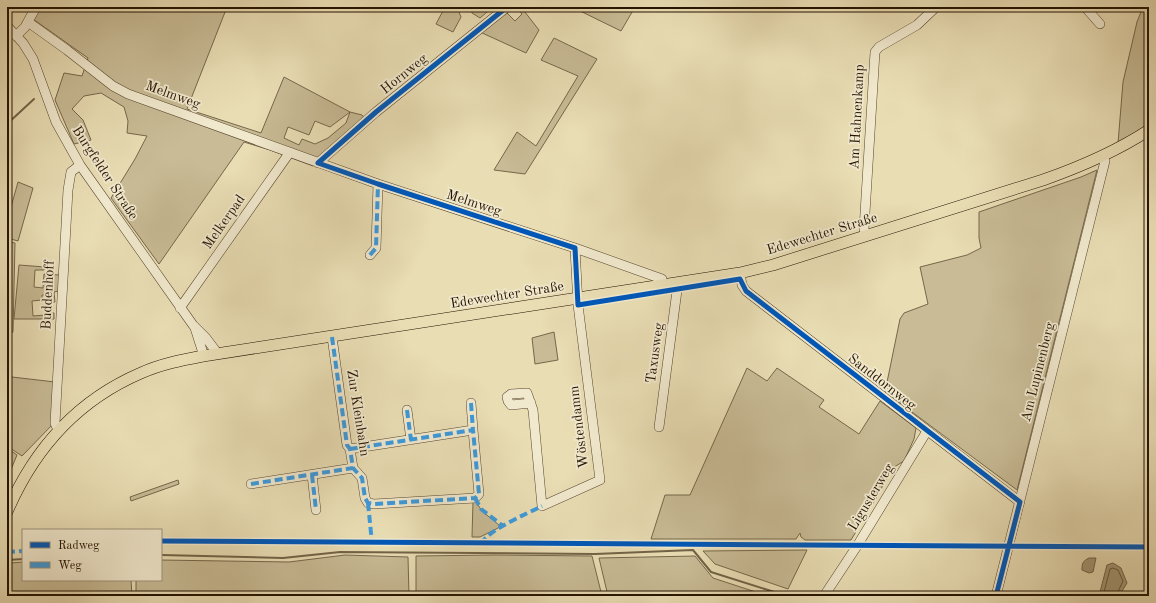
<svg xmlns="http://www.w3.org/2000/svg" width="1156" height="603" viewBox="0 0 1156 603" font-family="'Old Standard TT',serif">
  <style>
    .green { fill: #c8bb95; stroke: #76674a; fill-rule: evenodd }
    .water { fill: #a69877; stroke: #726347 }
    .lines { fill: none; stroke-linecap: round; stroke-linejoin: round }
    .shore { stroke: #66563c; stroke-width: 1 }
    .stream { stroke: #726347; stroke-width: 2 }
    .minor-casing { stroke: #56462d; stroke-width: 10 }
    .major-casing { stroke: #251300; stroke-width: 12 }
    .minor { stroke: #f1e9ce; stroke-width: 9 }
    .major { stroke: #e9ddb4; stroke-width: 11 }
    .quiet { stroke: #3c9adc; stroke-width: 4; stroke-dasharray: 8 4; stroke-linecap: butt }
    .cycleway-casing { stroke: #f1e9ce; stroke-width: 8 }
    .cycleway { stroke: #0057b8; stroke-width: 5 }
    .labels { text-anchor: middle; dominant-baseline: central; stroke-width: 3.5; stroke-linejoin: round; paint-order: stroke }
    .street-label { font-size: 14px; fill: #251300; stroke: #f1e9ce }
  </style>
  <rect width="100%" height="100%" fill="#e9ddb4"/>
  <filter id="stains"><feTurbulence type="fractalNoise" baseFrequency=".005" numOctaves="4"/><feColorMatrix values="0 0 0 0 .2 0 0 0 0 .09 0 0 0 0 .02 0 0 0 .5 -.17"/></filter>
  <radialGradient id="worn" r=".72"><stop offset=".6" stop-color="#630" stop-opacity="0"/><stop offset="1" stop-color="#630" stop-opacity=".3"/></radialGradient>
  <path class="green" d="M40 7H227L187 109 261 133 284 77 350 112 362 115 367 121 318 163 313 166 270 150 244 142 159 264 111 198 135 159 147 136 127 133 128 121 124 107 101 93 84 96 72 109 83 120 91 140 74 144 55 100 64 73 82 76 88 58 33 19ZM350 112 346 123 328 138 315 144 302 139 299 145 284 138 288 127 309 135 315 121 330 127Z
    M445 7H457L461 17 453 32 436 24Z
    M470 7H493L480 18 472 13Z
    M516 7H521L539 30 526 53 480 32 507 13 515 21 522 14Z
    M572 7H635L621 31Z
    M1143 7H1149V125L1118 143 1123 82 1137 22Z
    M554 38 597 59 525 174 494 170 517 132 536 146 578 76 541 60Z
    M1097 170 1017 490 885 392 900 319 904 313 928 304 920 267 967 255 981 248 979 238V212L1081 177Z
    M18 182 33 188 18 241 7 238V209L11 207Z
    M7 241 15 243 13 332 7 336Z
    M19 265 45 267 44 270H35L34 287 43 288 44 274 60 275 59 291 54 292 55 302 50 303V295H42V300L32 301 33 316 46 315V312L54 313V319H14Z
    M554 332 558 360 535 364 532 338Z
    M747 368 767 381 777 368 824 400 819 407 859 434 880 401 916 428 914 439 904 461 891 469 878 495 851 540H805L801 537 800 533 796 539H651L665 495H690Z
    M12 377 55 382 53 424 22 456 7 446V394Z
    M7 448 17 455 7 479Z
    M178 480 179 484 131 501 130 497Z
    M473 501 476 502 482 511 499 525 500 527 480 537H472Z
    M807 550 788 589 715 564 703 551Z
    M345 555 408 557 409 596H136V580H161V560L289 562Z
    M494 555 592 556 602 596H416V556Z
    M695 556 713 578 768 596H608L599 558Z
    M23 562V580H131L132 596H7V571L10 563Z"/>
  <path class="water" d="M1089 558H1096L1093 572 1089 573 1082 570C1082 563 1083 561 1089 558Z
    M1113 563 1121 568 1127 583 1119 596H1099L1107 565Z"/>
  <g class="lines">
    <path class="shore" d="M1103 596 1110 569 1113 568 1118 570 1123 581 1116 596"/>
    <path class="stream" d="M7 124 34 99
      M161 555 283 558 340 552 595 554 693 550 711 572 787 596
      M8 560 23 559"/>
    <defs>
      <path id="minor" d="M1085 7 1100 24
        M28 22 67 50 113 86 128 94 378 184 575 248 662 279
        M7 26 23 43 33 59 56 122 80 165 193 325 206 338 218 354
        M16 36 25 27 36 7
        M318 163 376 112 507 7
        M866 236 864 229 875 52 879 47 917 25 936 7
        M370 255 376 248 378 184
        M740 273 742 285 746 291 1020 502
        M180 308 290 152
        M195 328 202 350 203 356
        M332 337 347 445 350 449 353 468 362 478 365 498 368 503 374 504 475 498 479 494 473 430 350 449
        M471 403 473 430
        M531 403 511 405 508 401 507 397 511 394 527 393 533 410 542 506 600 480 578 305 575 248
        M407 410 411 440
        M659 427 678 283
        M58 430 55 423 68 190 71 172 80 165
        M312 475 316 510
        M251 484 353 468
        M824 596 857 546 927 431
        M996 596 1105 161 1103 155"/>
      <path id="major" d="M7 512C34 449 78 400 141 373 161 364 182 360 203 356L740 273 773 265 1043 180C1080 167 1117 151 1149 130"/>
    </defs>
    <use href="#minor" class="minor-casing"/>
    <use href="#major" class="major-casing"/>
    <use href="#minor" class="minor"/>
    <use href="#major" class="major"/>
    <path class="quiet" d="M370 255 376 248 378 184
      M332 337 347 445 350 449 353 468 362 478 365 498 368 503 374 504 475 498
      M471 403 473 430
      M407 410 411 440
      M350 449 473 430 479 494 475 498
      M312 475 316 510
      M251 484 353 468
      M475 498 481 509 503 526
      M368 503 372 543
      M481 544C489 529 527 514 542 506
      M7 552 23 551"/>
    <defs>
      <path id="cycleway" d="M507 7 376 112 318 163 378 184 575 248 578 305 740 279 746 291 1020 502 996 596
        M161 541 1149 547"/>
    </defs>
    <use href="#cycleway" class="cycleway-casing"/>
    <use href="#cycleway" class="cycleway"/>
  </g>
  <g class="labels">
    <g class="street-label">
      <text transform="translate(404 74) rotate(-39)">Hornweg</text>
      <text transform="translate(173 95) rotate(20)">Melmweg</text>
      <text transform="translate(857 117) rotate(-87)">Am Hahnenkamp</text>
      <text transform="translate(105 173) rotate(57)">Burgfelder Straße</text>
      <text transform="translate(474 203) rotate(18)">Melmweg</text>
      <text transform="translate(224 222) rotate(-55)">Melkerpad</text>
      <text transform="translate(822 234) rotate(-17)">Edewechter Straße</text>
      <text transform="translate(48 295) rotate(-87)">Buddenhoff</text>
      <text transform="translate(507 295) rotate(-9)">Edewechter Straße</text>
      <text transform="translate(655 353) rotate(-82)">Taxusweg</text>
      <text transform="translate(1038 372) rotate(-76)">Am Lupinenberg</text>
      <text transform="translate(882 382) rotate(38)">Sanddornweg</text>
      <text transform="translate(358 413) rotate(81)">Zur Kleinbahn</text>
      <text transform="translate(579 427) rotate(-97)">Wöstendamm</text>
      <text transform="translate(871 497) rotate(-59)">Ligusterweg</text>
    </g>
  </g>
  <rect width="1156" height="603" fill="none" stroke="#e9ddb4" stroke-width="24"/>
  <rect x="8" y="8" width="1140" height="587" fill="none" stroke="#251300" stroke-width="2"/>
  <rect x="12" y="12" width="1132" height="579" fill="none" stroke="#251300"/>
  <rect x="22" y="529" width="140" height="52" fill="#f1e9ce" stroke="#9f937c"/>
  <rect x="30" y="542" width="20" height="6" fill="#0057b8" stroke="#9f937c"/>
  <text x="58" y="549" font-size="12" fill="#251300">Radweg</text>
  <rect x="30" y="562" width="20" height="6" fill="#3c9adc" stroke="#9f937c"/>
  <text x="58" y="569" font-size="12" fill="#251300">Weg</text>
  <rect width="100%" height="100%" filter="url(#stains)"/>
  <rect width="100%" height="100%" fill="url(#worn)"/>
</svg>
